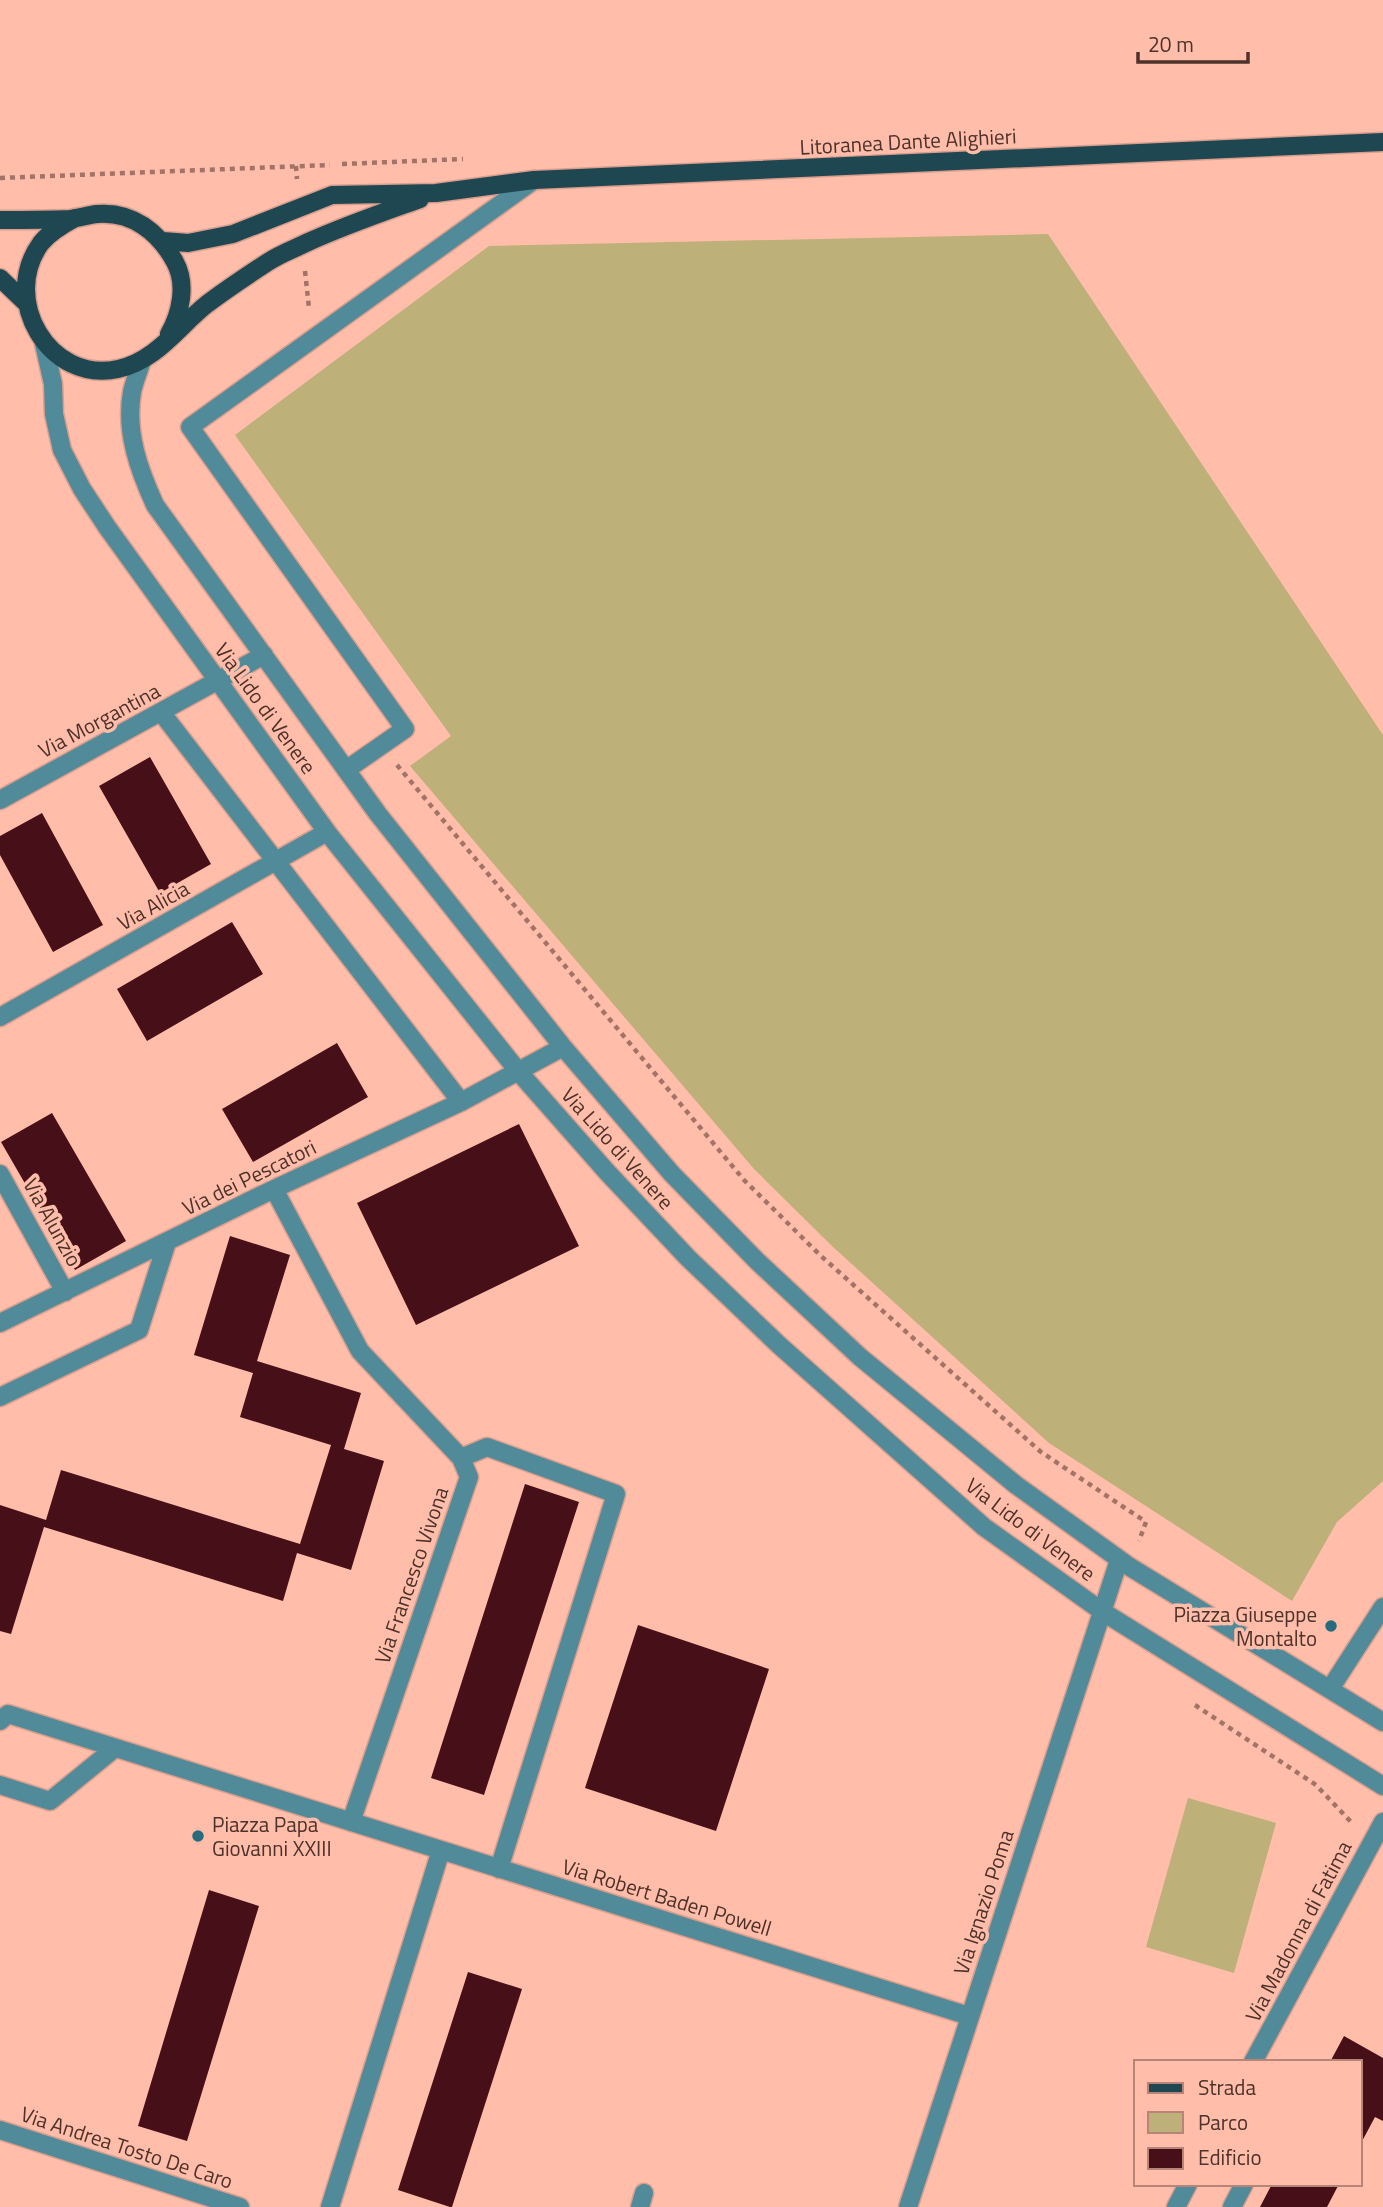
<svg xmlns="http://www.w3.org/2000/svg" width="1383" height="2207" viewBox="0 0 1383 2207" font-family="'Titillium Web',sans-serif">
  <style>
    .green { fill: #bdb079 }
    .building { fill: #471018 }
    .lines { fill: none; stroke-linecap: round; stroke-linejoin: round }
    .minor-casing { stroke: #d89e8e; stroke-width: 21 }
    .major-casing { stroke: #d89e8e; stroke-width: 21 }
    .path { stroke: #a27467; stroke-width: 4.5; stroke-dasharray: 5 5; stroke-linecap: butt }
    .minor { stroke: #518a99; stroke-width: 18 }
    .major { stroke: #1e4751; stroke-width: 18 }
    .poi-dot { fill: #276b7c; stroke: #ffbdaa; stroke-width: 2.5 }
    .labels { text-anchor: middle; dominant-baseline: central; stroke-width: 7; stroke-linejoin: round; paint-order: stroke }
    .street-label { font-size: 21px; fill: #4c322a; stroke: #ffbdaa }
    .poi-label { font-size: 21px; fill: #4c322a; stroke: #ffbdaa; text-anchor: end }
  </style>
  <rect width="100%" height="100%" fill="#ffbdaa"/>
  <path class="green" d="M1048 234 1383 735V1481L1337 1522 1292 1601 1049 1443 832 1246 754 1169 410 766 451 736 235 435 489 246Z
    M1188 1798 1276 1823 1234 1973 1146 1947Z"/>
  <path class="building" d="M150 757 211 864 160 893 99 786Z
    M42 813 103 925 53 952 0 855V836Z
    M232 922 263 974 147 1041 117 989Z
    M337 1043 368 1097 253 1162 222 1109Z
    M52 1113 126 1241 75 1270 1 1142Z
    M519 1124 579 1246 416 1325 357 1203Z
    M230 1236 290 1255 257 1361 361 1393 344 1449 384 1461 351 1570 297 1553 283 1601 44 1527 11 1634 0 1631V1505L46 1520 61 1470 300 1544 331 1445 240 1417 253 1373 194 1355Z
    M525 1484 579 1502 484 1795 431 1778Z
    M638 1625 769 1669 716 1831 585 1788Z
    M209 1890 259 1906 187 2141 138 2126Z
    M468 1972 522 1989 452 2207H450L398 2190Z
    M1344 2036 1383 2058V2121L1375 2117 1360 2145V2062H1330Z
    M1272 2184H1339L1327 2207H1260Z"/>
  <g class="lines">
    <defs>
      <path id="minor" d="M44 344 53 384 54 414 62 450 82 489 107 527 327 832 518 1071 607 1172 688 1258 779 1345 984 1527 1103 1612 1383 1786
        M142 360C139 371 134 382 132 392 125 432 139 470 155 505L378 814 563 1047 672 1174 757 1261 860 1357 1016 1485 1130 1567 1383 1722
        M161 712 461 1102
        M346 770 405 729 190 427 534 180
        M0 800 264 655
        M0 1017 327 832
        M0 1174 65 1292
        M274 1189 360 1351 461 1458 469 1477 351 1822
        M0 1323 274 1189 461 1102 563 1047
        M0 1397 139 1330 167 1242
        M461 1458 487 1447 616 1494 499 1869
        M1330 1689 1383 1607
        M0 1721 8 1714 969 2016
        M0 1785 50 1801 115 1748
        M1253 2062 1383 1822
        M0 2130 240 2207
        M330 2207 441 1850
        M640 2207 644 2193
        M908 2207 1119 1560
        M1176 2207 1188 2184
        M1232 2207 1244 2184"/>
      <path id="major" d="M75 218C62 225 50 232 41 243 0 299 49 384 118 369 155 362 179 326 207 304 227 289 248 275 268 262 280 254 294 249 306 243 343 226 381 213 420 199
        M0 220C24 220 47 220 70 219 79 218 88 215 97 214 132 211 159 232 175 262 187 284 181 313 169 334
        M163 241 188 243 233 234 332 195 436 193 534 180 1383 142
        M0 278 25 302"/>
    </defs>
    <use href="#minor" class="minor-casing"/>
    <use href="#major" class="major-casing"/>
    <path class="path" d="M342 164 463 159
      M296 166 297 179
      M0 178 330 165
      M305 271 309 308
      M397 765 744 1180 821 1256 1041 1452 1146 1522 1139 1541
      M1195 1705 1316 1785 1352 1823"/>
    <use href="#minor" class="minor"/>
    <use href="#major" class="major"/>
  </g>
  <g class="poi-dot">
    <circle cx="1331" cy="1626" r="7"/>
    <circle cx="198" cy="1836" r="7"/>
  </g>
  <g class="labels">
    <g class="street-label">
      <text transform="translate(908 141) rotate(-3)">Litoranea Dante Alighieri</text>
      <text transform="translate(266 708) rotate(54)">Via Lido di Venere</text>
      <text transform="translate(99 720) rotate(-28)">Via Morgantina</text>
      <text transform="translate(153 905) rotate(-29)">Via Alicia</text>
      <text transform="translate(618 1148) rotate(48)">Via Lido di Venere</text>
      <text transform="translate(249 1177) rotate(-26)">Via dei Pescatori</text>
      <text transform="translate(53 1222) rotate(61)">Via Alunzio</text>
      <text transform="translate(1031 1529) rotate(37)">Via Lido di Venere</text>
      <text transform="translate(411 1575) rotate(-71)">Via Francesco Vivona</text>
      <text transform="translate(667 1897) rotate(17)">Via Robert Baden Powell</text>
      <text transform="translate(983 1902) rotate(-72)">Via Ignazio Poma</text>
      <text transform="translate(1298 1931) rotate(-62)">Via Madonna di Fatima</text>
      <text transform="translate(127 2147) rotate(18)">Via Andrea Tosto De Caro</text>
    </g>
    <g class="poi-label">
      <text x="1317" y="1614">Piazza Giuseppe<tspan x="1317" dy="24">Montalto</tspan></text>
      <text x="212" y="1824" text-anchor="start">Piazza Papa<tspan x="212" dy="24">Giovanni XXIII</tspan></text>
    </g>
  </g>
  <rect x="1134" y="2060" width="228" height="126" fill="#ffbdaa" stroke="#b78577" stroke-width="2"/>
  <rect x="1148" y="2083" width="35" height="10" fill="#1e4751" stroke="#b78577" stroke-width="2"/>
  <text x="1198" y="2095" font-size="21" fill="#4c322a">Strada</text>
  <rect x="1148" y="2112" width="35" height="21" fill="#bdb079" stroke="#b78577" stroke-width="2"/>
  <text x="1198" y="2130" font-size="21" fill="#4c322a">Parco</text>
  <rect x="1148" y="2148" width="35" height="21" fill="#471018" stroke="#b78577" stroke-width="2"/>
  <text x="1198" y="2165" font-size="21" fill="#4c322a">Edificio</text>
  <path d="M1138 52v10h110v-10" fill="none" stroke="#4c322a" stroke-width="3.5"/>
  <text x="1148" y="52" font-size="21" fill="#4c322a" stroke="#ffbdaa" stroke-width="5" paint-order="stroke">20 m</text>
</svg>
